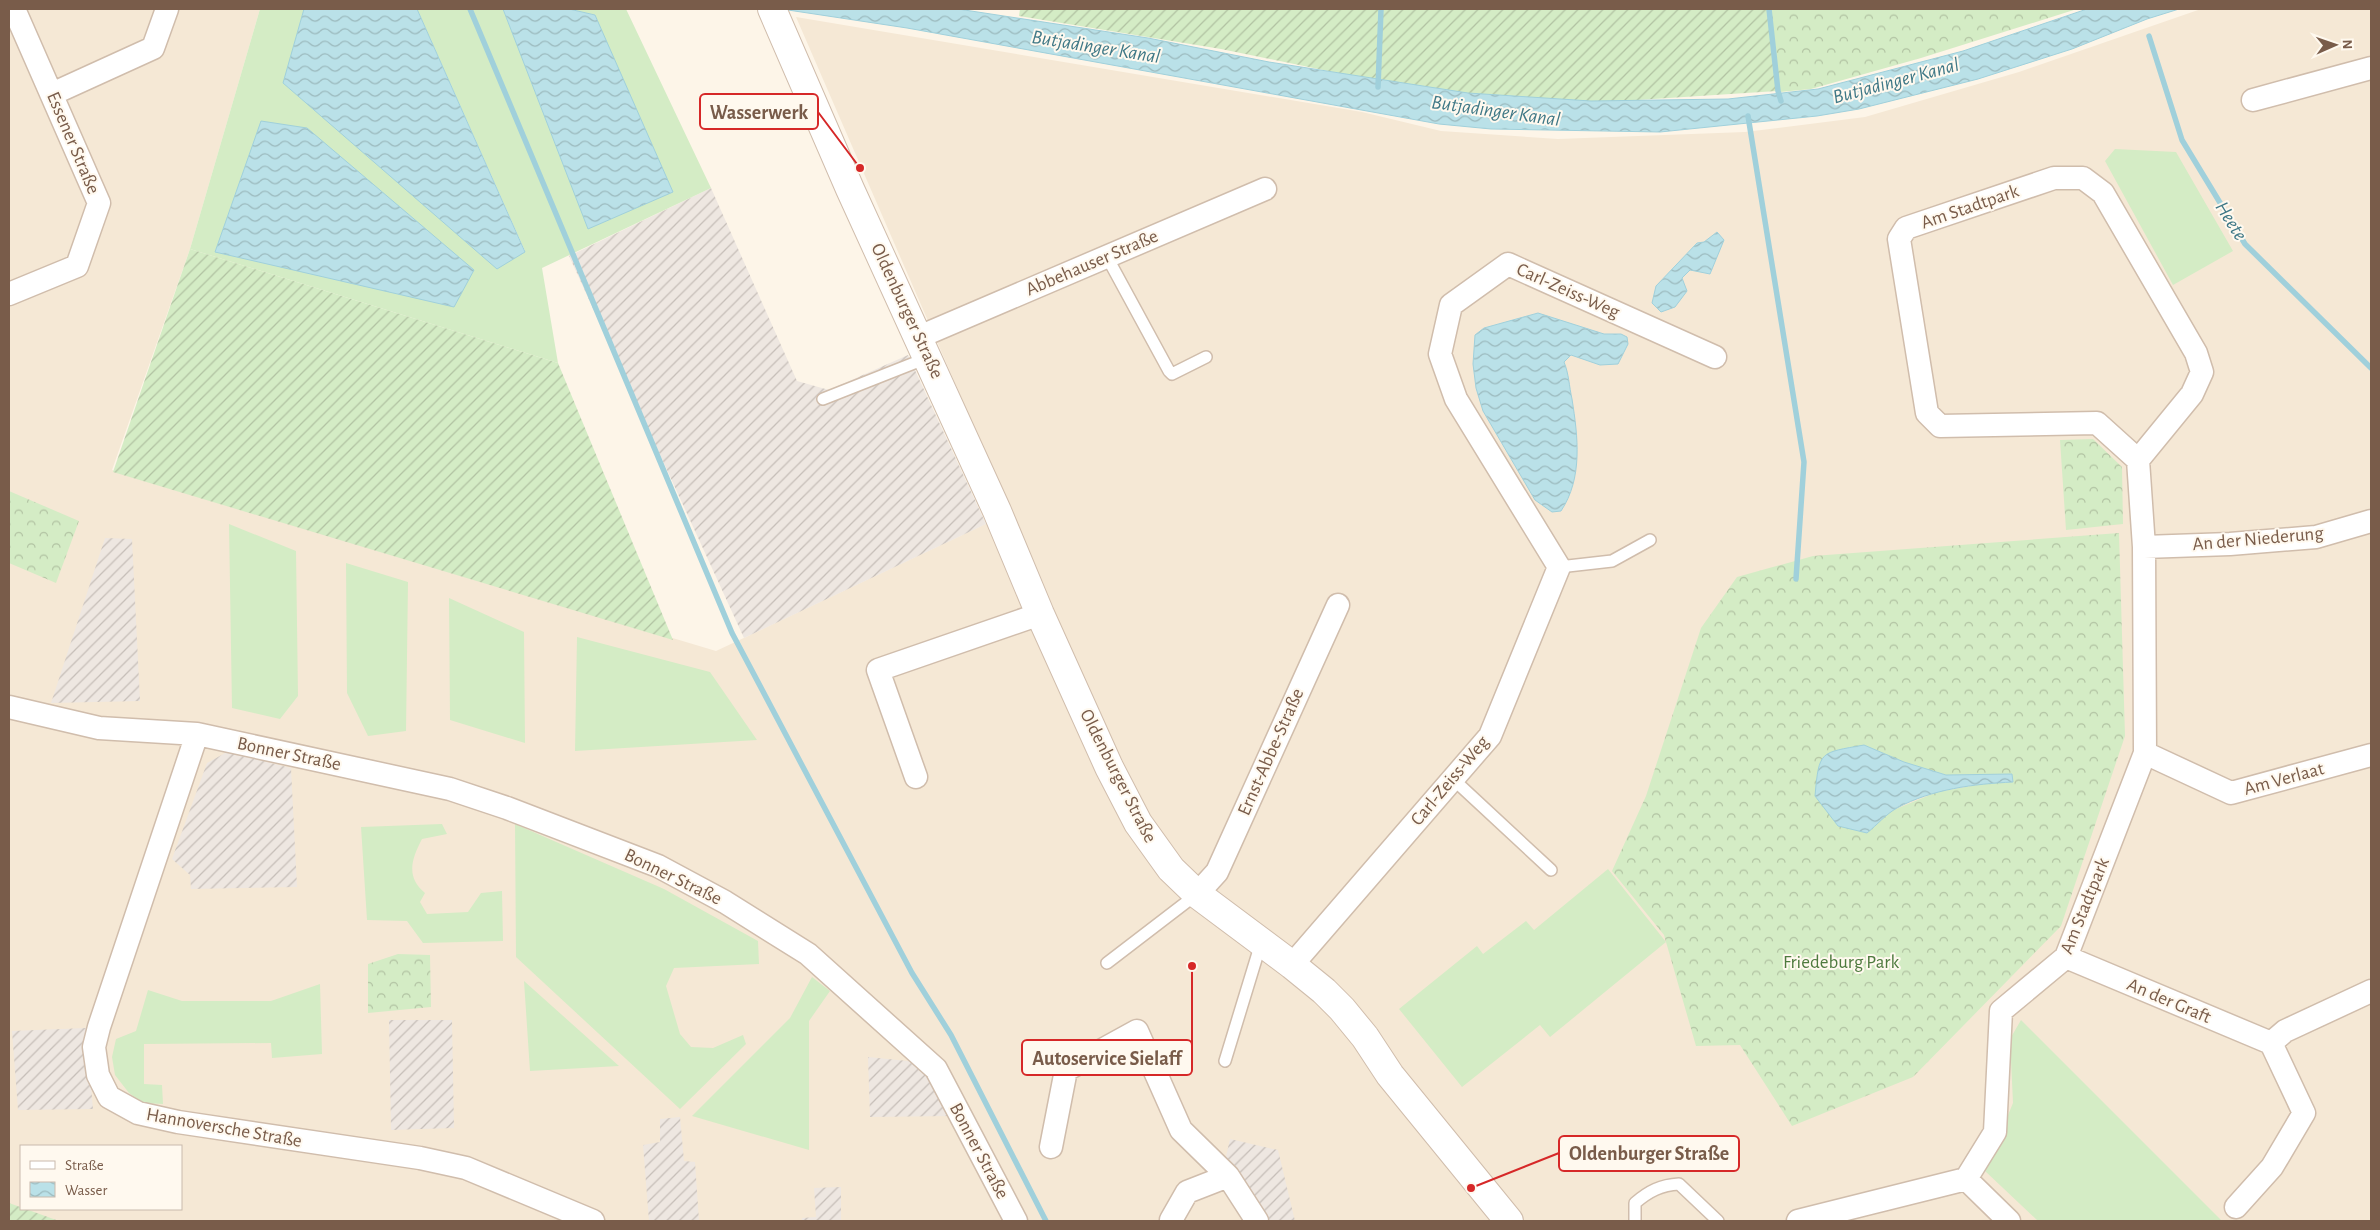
<svg xmlns="http://www.w3.org/2000/svg" width="2380" height="1230" viewBox="0 0 2380 1230" font-family="'Alegreya Sans',sans-serif">
  <style>
    .residential { fill: #f5e8d5; fill-rule: evenodd }
    .industrial { fill: url(#industrial-furrows) }
    .grass { fill: #d4ecc5 }
    .forest { fill: url(#forest-crowns); fill-rule: evenodd }
    .garden { fill: url(#garden-furrows) }
    .water { fill: url(#water-waves); stroke: #a0d0db }
    .lines { fill: none; stroke-linecap: round; stroke-linejoin: round }
    .stream { stroke: #a0d0db; stroke-width: 5.5 }
    .service-casing { stroke: #d0bdac; stroke-width: 14 }
    .minor-casing { stroke: #d0bdac; stroke-width: 25 }
    .tertiary-casing { stroke: #d0bdac; stroke-width: 30 }
    .service { stroke: #fff; stroke-width: 11 }
    .minor { stroke: #fff; stroke-width: 22 }
    .tertiary { stroke: #fff; stroke-width: 28 }
    .labels { text-anchor: middle; dominant-baseline: central; stroke-width: 4; stroke-linejoin: round; paint-order: stroke }
    .street-label { font-size: 19px; fill: #795c4a; stroke: #fff9ef }
    .park-label { font-size: 19px; fill: #4e7a3e; stroke: #fff9ef }
    .water-label { font-size: 20px; font-style: italic; fill: #3f7886; stroke: #fff9ef }
    .leader { fill: none; stroke: #d62828; stroke-width: 2 }
    .callout-dot { fill: #d62828; stroke: #fff9ef; stroke-width: 2 }
    .callout { fill: #fff9ef; stroke: #d62828; stroke-width: 2 }
    .callout-label { font-size: 20px; text-anchor: middle; font-weight: bold; fill: #795c4a }
  </style>
  <defs>
    <pattern id="industrial-furrows" width="10" height="10" patternUnits="userSpaceOnUse" patternTransform="scale(1.25)"><rect width="10" height="10" fill="#eee7e1"/><path d="M-1 1l2-2M0 10L10 0M9 11l2-2" fill="none" stroke="#c6beb8"/></pattern>
    <pattern id="forest-crowns" width="20" height="18" patternUnits="userSpaceOnUse" patternTransform="scale(1.25)"><rect width="20" height="18" fill="#d4ecc5"/><path d="M2 6a3 3 0 1 1 6 0M12 15a3 3 0 1 1 6 0" fill="none" stroke="#b1c2a2"/></pattern>
    <pattern id="garden-furrows" width="10" height="10" patternUnits="userSpaceOnUse" patternTransform="scale(1.25)"><rect width="10" height="10" fill="#d4ecc5"/><path d="M-1 1l2-2M0 10L10 0M9 11l2-2" fill="none" stroke="#b1c2a2"/></pattern>
    <pattern id="water-waves" width="16" height="10" patternUnits="userSpaceOnUse" patternTransform="scale(1.25)"><rect width="16" height="10" fill="#bae1e8"/><path d="M0 5q4-4 8 0t8 0" fill="none" stroke="#9cbabe"/></pattern>
  </defs>
  <rect width="100%" height="100%" fill="#fdf5e8"/>
  <path class="residential" d="M9 9H260L190 249 112 470 716 651 1011 512 796 17 1362 112 1441 131 1558 139 1745 132 1865 117 2019 72 2201 9H2371V1221H9ZM21 1146H181V1209H21Z"/>
  <path class="industrial" d="M711 188 797 381 829 390 908 355 986 524 744 638 569 256Z
    M105 538 132 539 140 701 51 703Z
    M227 752 291 768 297 887 191 889 190 875 172 859 207 763Z
    M389 1020H452L454 1128 391 1130Z
    M86 1028 93 1109 18 1110 12 1031Z
    M868 1057 918 1062 952 1116 870 1117Z
    M680 1117 684 1161 695 1162 699 1221H649L643 1145 660 1142V1119Z
    M1230 1139 1278 1150 1295 1221H1258L1225 1161Z
    M841 1187V1221H802V1218L816 1217 814 1188Z"/>
  <path class="grass" d="M260 9H304L284 83 525 251 417 9H503L589 229 595 15 569 9H626L711 188 542 268 558 363 190 249Z
    M2115 149 2176 152 2233 251 2173 285 2105 161Z
    M229 524 296 551 298 696 280 719 232 708Z
    M346 563 408 582 406 731 368 736 347 693Z
    M449 598 524 632 525 743 450 720Z
    M577 637 710 672 757 740 575 751Z
    M442 824 447 834 422 839C411 860 406 877 425 893L420 902 427 914 468 912 481 893 502 891 503 941 423 943 407 921 367 920 361 827Z
    M515 824 664 889 758 941 759 964 674 968 666 986 680 1034 691 1047 713 1048 743 1035 746 1044 680 1109 516 957Z
    M1608 869 1666 942 1550 1037 1540 1025 1462 1087 1399 1009 1477 946 1483 954 1526 921 1534 930Z
    M812 977 830 991 809 1021V1150L692 1116 790 1018Z
    M524 981 619 1066 530 1071Z
    M320 984 322 1054 272 1058 271 1043 144 1044V1084L162 1085 163 1104 143 1103 129 1093 115 1075 112 1057 116 1039 136 1031 148 990 182 1001H271Z
    M2021 1020 2222 1221H2038L1985 1171 2013 1103 2010 1039Z"/>
  <path class="forest" d="M1771 9H2077L1921 58 1811 89 1780 92Z
    M2093 439 2122 467 2123 524 2066 530 2060 440Z
    M9 491 79 521 56 583 9 563Z
    M2119 533 2125 736 2061 926 1913 1077 1792 1126 1740 1045 1696 1046 1664 935 1612 871 1646 796 1701 628 1737 577 1813 556ZM1864 745 1904 762 1946 775 2012 774 2013 782 1988 783 1937 792 1896 809Z
    M398 954 430 955 431 1007 368 1013V964Z"/>
  <path class="garden" d="M1020 9H1767L1777 91 1560 105 1420 90 1221 49 1019 16Z
    M190 249 558 363 673 640 113 472Z
    M9 1203 59 1221H9Z"/>
  <path class="water" d="M304 9H417L525 252 497 269 283 83Z
    M503 9H569L595 15 673 192 588 229Z
    M742 9H958L1148 38 1269 62 1468 93 1591 101 1728 99 1818 89 1963 51 2087 9H2179L2147 19 2072 49 1978 79 1859 109 1817 116 1660 132 1491 129 1439 124 907 28 788 10Z
    M261 121 307 128 474 270 454 307 215 252Z
    M1717 232 1724 240 1710 274 1690 270 1682 278 1687 291 1675 307 1661 312 1652 303 1656 286 1697 243 1704 242Z
    M1538 313 1604 334H1621L1627 337 1628 344 1618 364 1600 365 1571 355 1564 362C1569 374 1569 386 1572 399 1578 437 1583 478 1561 511L1552 512 1535 500 1483 411 1476 388 1473 364 1475 335 1484 328Z
    M1864 745 1904 762 1946 775 2012 774 2013 782C1974 784 1932 789 1897 808 1886 814 1877 825 1867 833L1838 826 1815 796C1819 750 1820 753 1864 745Z"/>
  <g class="lines">
    <path class="stream" d="M470 9 732 633 912 973 951 1035 1046 1221
      M1769 9 1778 91 1781 101
      M2149 36 2182 140 2245 244 2371 368
      M1378 87 1381 9
      M1748 116 1804 462 1796 579"/>
    <defs>
      <path id="service" d="M1107 257 1169 371 1172 374 1206 357
        M823 399 927 358
        M1559 567 1612 561 1650 540
        M1453 779 1551 870
        M1107 963 1197 894
        M1225 1061 1261 943
        M1635 1221V1203C1649 1191 1661 1185 1679 1184L1718 1221"/>
      <path id="minor" d="M52 94 153 48 167 9
        M2253 100 2371 68
        M9 294 77 266 99 203 14 9
        M919 337 1265 189
        M2144 547 2230 544 2316 537 2371 521
        M9 707 99 728 197 734 450 789 507 808 658 866 725 902 808 954 936 1069 1016 1221
        M197 734 99 1027 94 1047 98 1075 109 1097 138 1113 178 1122 420 1158 466 1168 593 1221
        M2145 753 2231 793 2371 755
        M916 777 878 670 1040 614
        M1197 894 1217 872 1338 605
        M2066 957 2271 1043 2304 1113 2272 1167 2236 1207
        M1292 965 1490 736 1559 567 1456 399 1440 354 1451 305 1508 264 1715 357
        M2271 1043 2285 1031 2371 991
        M1051 1147 1066 1070 1137 1031 1181 1130 1228 1176 1257 1221
        M1966 1179 2009 1221
        M1171 1220 1187 1192 1228 1176
        M1798 1221 1966 1179 1995 1132 2001 1011 2066 957 2145 753 2144 547 2138 460 2192 394 2202 372 2196 353 2103 193 2083 178H2054L1906 228 1899 239 1927 413 1940 426 2097 423 2138 460"/>
      <path id="tertiary" d="M772 9 850 189 997 511 1040 614 1109 767 1138 823 1171 869 1197 894 1292 965 1324 991 1342 1009 1365 1037 1390 1075 1509 1221"/>
    </defs>
    <use href="#service" class="service-casing"/>
    <use href="#minor" class="minor-casing"/>
    <use href="#tertiary" class="tertiary-casing"/>
    <use href="#service" class="service"/>
    <use href="#minor" class="minor"/>
    <use href="#tertiary" class="tertiary"/>
  </g>
  <g class="labels">
    <g class="street-label">
      <text transform="translate(73 143) rotate(67)">Essener Straße</text>
      <text transform="translate(1970 207) rotate(-19)">Am Stadtpark</text>
      <text transform="translate(1092 263) rotate(-23)">Abbehauser Straße</text>
      <text transform="translate(1568 291) rotate(24)">Carl-Zeiss-Weg</text>
      <text transform="translate(907 311) rotate(65)">Oldenburger Straße</text>
      <text transform="translate(2258 539) rotate(-5)">An der Niederung</text>
      <text transform="translate(1271 752) rotate(-66)">Ernst-Abbe-Straße</text>
      <text transform="translate(289 754) rotate(12)">Bonner Straße</text>
      <text transform="translate(1118 776) rotate(63)">Oldenburger Straße</text>
      <text transform="translate(2284 779) rotate(-15)">Am Verlaat</text>
      <text transform="translate(1450 781) rotate(-50)">Carl-Zeiss-Weg</text>
      <text transform="translate(673 877) rotate(26)">Bonner Straße</text>
      <text transform="translate(2085 906) rotate(-68)">Am Stadtpark</text>
      <text transform="translate(2169 1001) rotate(23)">An der Graft</text>
      <text transform="translate(224 1128) rotate(10)">Hannoversche Straße</text>
      <text transform="translate(979 1151) rotate(62)">Bonner Straße</text>
    </g>
    <g class="park-label">
      <text x="1841" y="962">Friedeburg Park</text>
    </g>
    <g class="water-label">
      <text transform="translate(1096 47) rotate(9)">Butjadinger Kanal</text>
      <text transform="translate(1896 81) rotate(-15)">Butjadinger Kanal</text>
      <text transform="translate(1496 111) rotate(8)">Butjadinger Kanal</text>
      <text transform="translate(2231 221) rotate(58)">Heete</text>
    </g>
  </g>
  <path class="leader" d="M860 168L818 112M1192 966L1192 1058M1471 1188L1559 1153"/>
  <g class="callout-dot">
    <circle cx="860" cy="168" r="5"/>
    <circle cx="1192" cy="966" r="5"/>
    <circle cx="1471" cy="1188" r="5"/>
  </g>
  <g class="callout">
    <rect x="700" y="94" width="118" height="35" rx="5"/>
    <rect x="1022" y="1040" width="170" height="35" rx="5"/>
    <rect x="1559" y="1136" width="180" height="35" rx="5"/>
  </g>
  <g class="callout-label">
    <text x="759" y="119">Wasserwerk</text>
    <text x="1107" y="1065">Autoservice Sielaff</text>
    <text x="1649" y="1160">Oldenburger Straße</text>
  </g>
  <rect width="2380" height="1230" fill="none" stroke="#795c4a" stroke-width="20"/>
  <rect x="20" y="1145" width="162" height="65" fill="#fff9ef" stroke="#c9baad"/>
  <rect x="30" y="1161" width="25" height="8" fill="#ffffff" stroke="#c9baad"/>
  <text x="65" y="1170" font-size="15" fill="#795c4a">Straße</text>
  <rect x="30" y="1182" width="25" height="15" fill="url(#water-waves)" stroke="#c9baad"/>
  <text x="65" y="1195" font-size="15" fill="#795c4a">Wasser</text>
  <g transform="translate(2335 45) rotate(88)" stroke="#fff9ef" stroke-width="4" paint-order="stroke">
  <path d="M0-4L9 19L0 12L-9 19Z" fill="#795c4a"/>
  <text y="-8" font-size="14" font-weight="bold" text-anchor="middle" fill="#795c4a">N</text>
  </g>
</svg>
